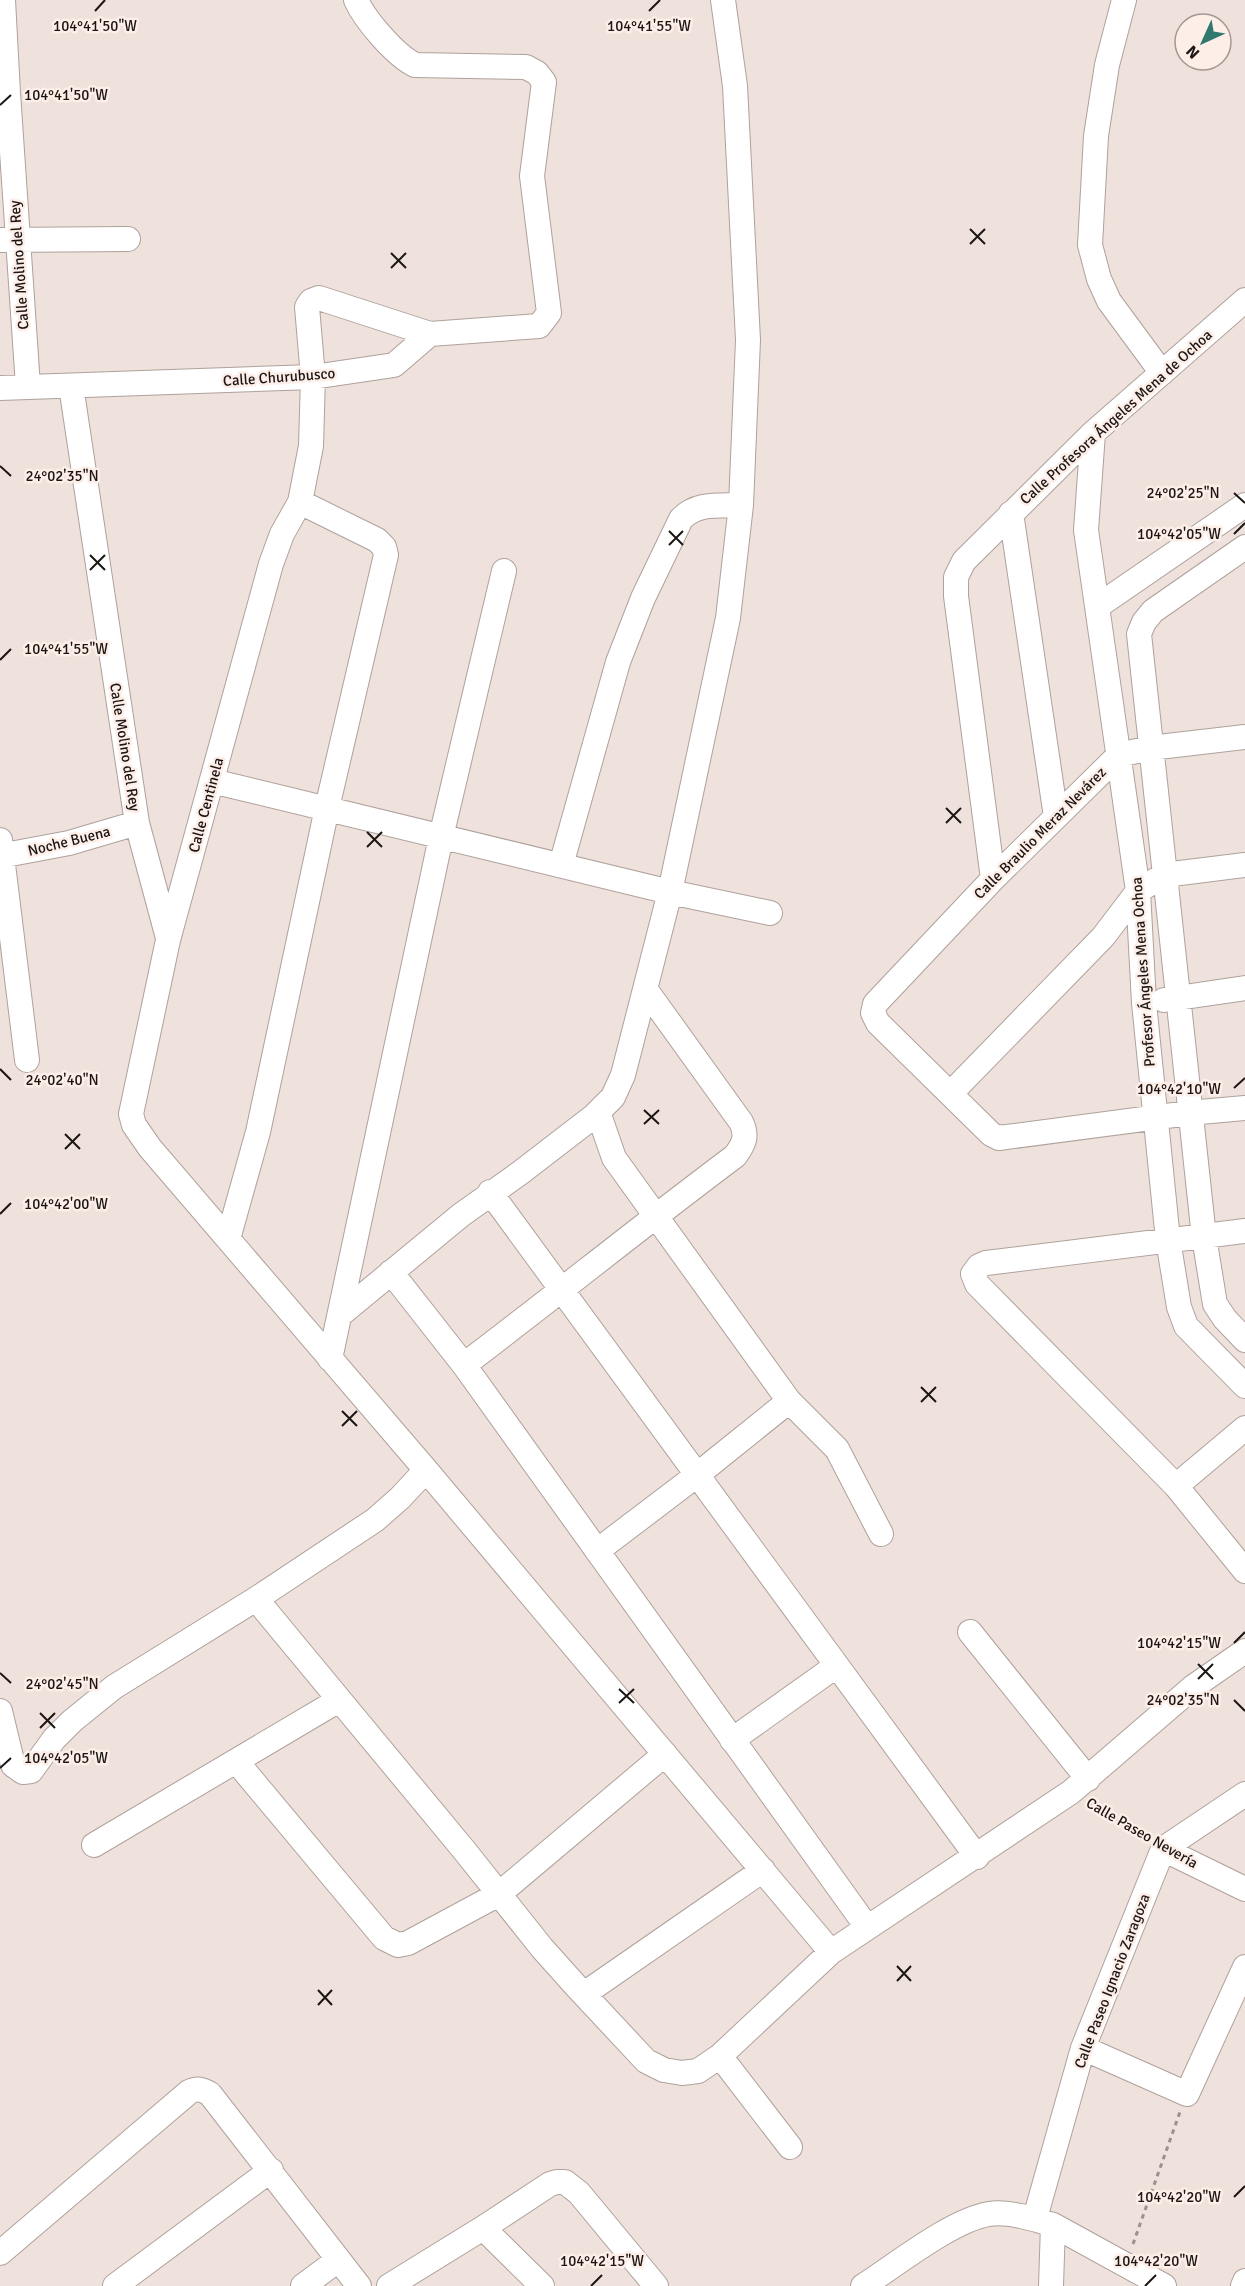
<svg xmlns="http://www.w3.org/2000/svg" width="1245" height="2286" viewBox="0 0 1245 2286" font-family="Signika,sans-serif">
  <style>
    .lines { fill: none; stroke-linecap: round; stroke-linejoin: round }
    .minor-casing { stroke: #afa19b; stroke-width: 26 }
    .path { stroke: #9c918d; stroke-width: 3; stroke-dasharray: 4.5 4.5; stroke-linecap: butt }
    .minor { stroke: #fff; stroke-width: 24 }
    .ticks { fill: none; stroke: #1b1614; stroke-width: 2 }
    .labels { text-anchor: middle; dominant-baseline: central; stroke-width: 5; stroke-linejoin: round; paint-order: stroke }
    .street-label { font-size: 15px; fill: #1b1614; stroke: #fdeee8 }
    .ticks-label { font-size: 15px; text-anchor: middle; fill: #1b1614; stroke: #fdeee8; stroke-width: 5; stroke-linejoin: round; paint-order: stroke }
  </style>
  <rect width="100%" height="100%" fill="#efe1db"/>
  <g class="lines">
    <defs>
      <path id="minor" d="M3 0 8 93 28 386
        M1124 0 1107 65 1096 136 1090 245 1099 279 1109 301 1162 373
        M0 240 128 239
        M430 334 319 298 311 301 307 307 313 377 311 446 300 502 282 534 271 564 168 940 131 1114 134 1125 150 1148 426 1470 831 1952
        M71 386 137 823 168 938
        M0 388 313 377 394 365 430 334 539 326 549 313 532 176 544 82 537 73 526 67 415 65C395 55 365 20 356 0
        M1093 433 1086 530 1138 891 1144 1003 1168 1240 1179 1307 1186 1326 1245 1386
        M1011 513 1056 817
        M1245 547 1153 611 1144 622 1139 634 1204 1237 1215 1304 1225 1319 1245 1340
        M1098 606 1245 505
        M1245 737 1150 748 1119 755 993 879 875 1004 873 1013 878 1023 991 1134 999 1138 1189 1113 1245 1108
        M212 781 670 892 770 913
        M0 840 27 1060
        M0 856 69 843 137 823
        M561 865 618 662 643 598 681 519C697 502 719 506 741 505
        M993 879 956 596V577L964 561 1093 433 1245 300
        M1164 1000 1245 988
        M951 1093 1103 937 1138 891 1164 875 1245 865
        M598 1112 614 1158 789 1401 837 1449 881 1534
        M490 1192 977 1857
        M1245 1231 986 1263 979 1266 973 1274 977 1284 1176 1486 1245 1571
        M228 1239 258 1132 327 808 386 555 384 547 377 540 300 502
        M391 1272 464 1365 867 1927
        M341 1314 461 1215 520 1173 594 1116 613 1097 623 1075 670 892 728 618 741 505 748 340 735 86 723 0
        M330 1359 441 837 504 571
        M464 1365C555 1296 644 1224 735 1156 744 1144 748 1136 741 1122L646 990
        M1176 1486 1245 1428
        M597 1551 697 1475 789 1401
        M256 1599 464 1850 542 1948 576 1986 646 2061 664 2070 682 2073 698 2071 720 2056 831 1952 1071 1792 1193 1687 1245 1651
        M970 1632 1088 1779
        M0 1711 13 1765 23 1772 31 1771 54 1739 72 1721 114 1687 256 1599 375 1520 400 1498 426 1470
        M732 1740 836 1666
        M236 1761 384 1938 398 1945 408 1943 499 1894 665 1754
        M94 1845 339 1700
        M1163 1849 1245 1794
        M1163 1849 1245 1889
        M584 1994 763 1870
        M1083 2048 1187 2094 1245 1967
        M720 2056 790 2147
        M1035 2218 1083 2048 1163 1849
        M483 2228 542 2286
        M0 2253 189 2092C197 2088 202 2089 210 2094L359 2286
        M115 2286 271 2170
        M303 2286 338 2260
        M389 2286 483 2228 550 2184 557 2182H565L579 2193 656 2286
        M863 2286C896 2265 952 2220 989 2214 1007 2211 1036 2219 1053 2225L1164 2286
        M1051 2286 1053 2225
        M1243 2286 1245 2281"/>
    </defs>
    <use href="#minor" class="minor-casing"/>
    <path class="path" d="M1091 1804 1146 1838
      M1133 2244 1180 2112"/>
    <use href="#minor" class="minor"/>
  </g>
  <path class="ticks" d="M95 11 105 0M649 11 660 0M0 105 11 95M970 229 985 244M970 244 985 229M391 253 406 268M391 268 406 253M0 466 11 476M1234 493 1245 503M669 531 683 545M1234 534 1245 523M669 545 683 531M90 555 105 570M90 570 105 555M0 660 11 649M946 808 961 823M946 823 961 808M367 832 382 847M367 847 382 832M0 1069 11 1080M1234 1088 1245 1078M644 1110 659 1124M644 1124 659 1110M65 1134 80 1149M65 1149 80 1134M0 1214 11 1203M921 1387 936 1402M921 1402 936 1387M342 1411 357 1426M342 1426 357 1411M1234 1643 1245 1632M1198 1664 1213 1679M0 1673 11 1683M1198 1679 1213 1664M619 1689 634 1703M1234 1700 1245 1711M619 1703 634 1689M40 1713 55 1728M40 1728 55 1713M0 1768 11 1758M897 1966 911 1981M897 1981 911 1966M318 1990 332 2005M318 2005 332 1990M1234 2197 1245 2186M591 2286 602 2275M1145 2286 1156 2275"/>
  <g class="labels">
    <g class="street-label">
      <text transform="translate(19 265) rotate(-94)">Calle Molino del Rey</text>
      <text transform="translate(279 377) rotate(-4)">Calle Churubusco</text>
      <text transform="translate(1116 417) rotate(-42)">Calle Profesora Ángeles Mena de Ochoa</text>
      <text transform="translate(125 747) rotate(81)">Calle Molino del Rey</text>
      <text transform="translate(206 805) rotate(-75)">Calle Centinela</text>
      <text transform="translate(1040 833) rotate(-45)">Calle Braulio Meraz Nevárez</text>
      <text transform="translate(69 841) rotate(-14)">Noche Buena</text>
      <text transform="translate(1143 972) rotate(-94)">Profesor Ángeles Mena Ochoa</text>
      <text transform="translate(1142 1833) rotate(30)">Calle Paseo Nevería</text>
      <text transform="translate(1112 1981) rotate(-69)">Calle Paseo Ignacio Zaragoza</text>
    </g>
  </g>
  <g class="ticks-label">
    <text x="95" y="31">104°41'50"W</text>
    <text x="649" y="31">104°41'55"W</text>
    <text x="66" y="100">104°41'50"W</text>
    <text x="62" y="481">24°02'35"N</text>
    <text x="1183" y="498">24°02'25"N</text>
    <text x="1179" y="539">104°42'05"W</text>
    <text x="66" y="654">104°41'55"W</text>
    <text x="62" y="1085">24°02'40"N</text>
    <text x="1179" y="1094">104°42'10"W</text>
    <text x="66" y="1209">104°42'00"W</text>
    <text x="1179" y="1648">104°42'15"W</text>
    <text x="62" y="1689">24°02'45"N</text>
    <text x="1183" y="1705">24°02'35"N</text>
    <text x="66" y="1763">104°42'05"W</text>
    <text x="1179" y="2202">104°42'20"W</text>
    <text x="602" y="2266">104°42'15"W</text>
    <text x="1156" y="2266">104°42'20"W</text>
  </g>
  <g transform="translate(1203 42) rotate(225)"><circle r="28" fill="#fdeee8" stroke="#a39893" stroke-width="1.5"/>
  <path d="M0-4.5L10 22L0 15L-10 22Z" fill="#32786f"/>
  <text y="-9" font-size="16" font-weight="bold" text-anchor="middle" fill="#1b1614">N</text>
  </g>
</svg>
